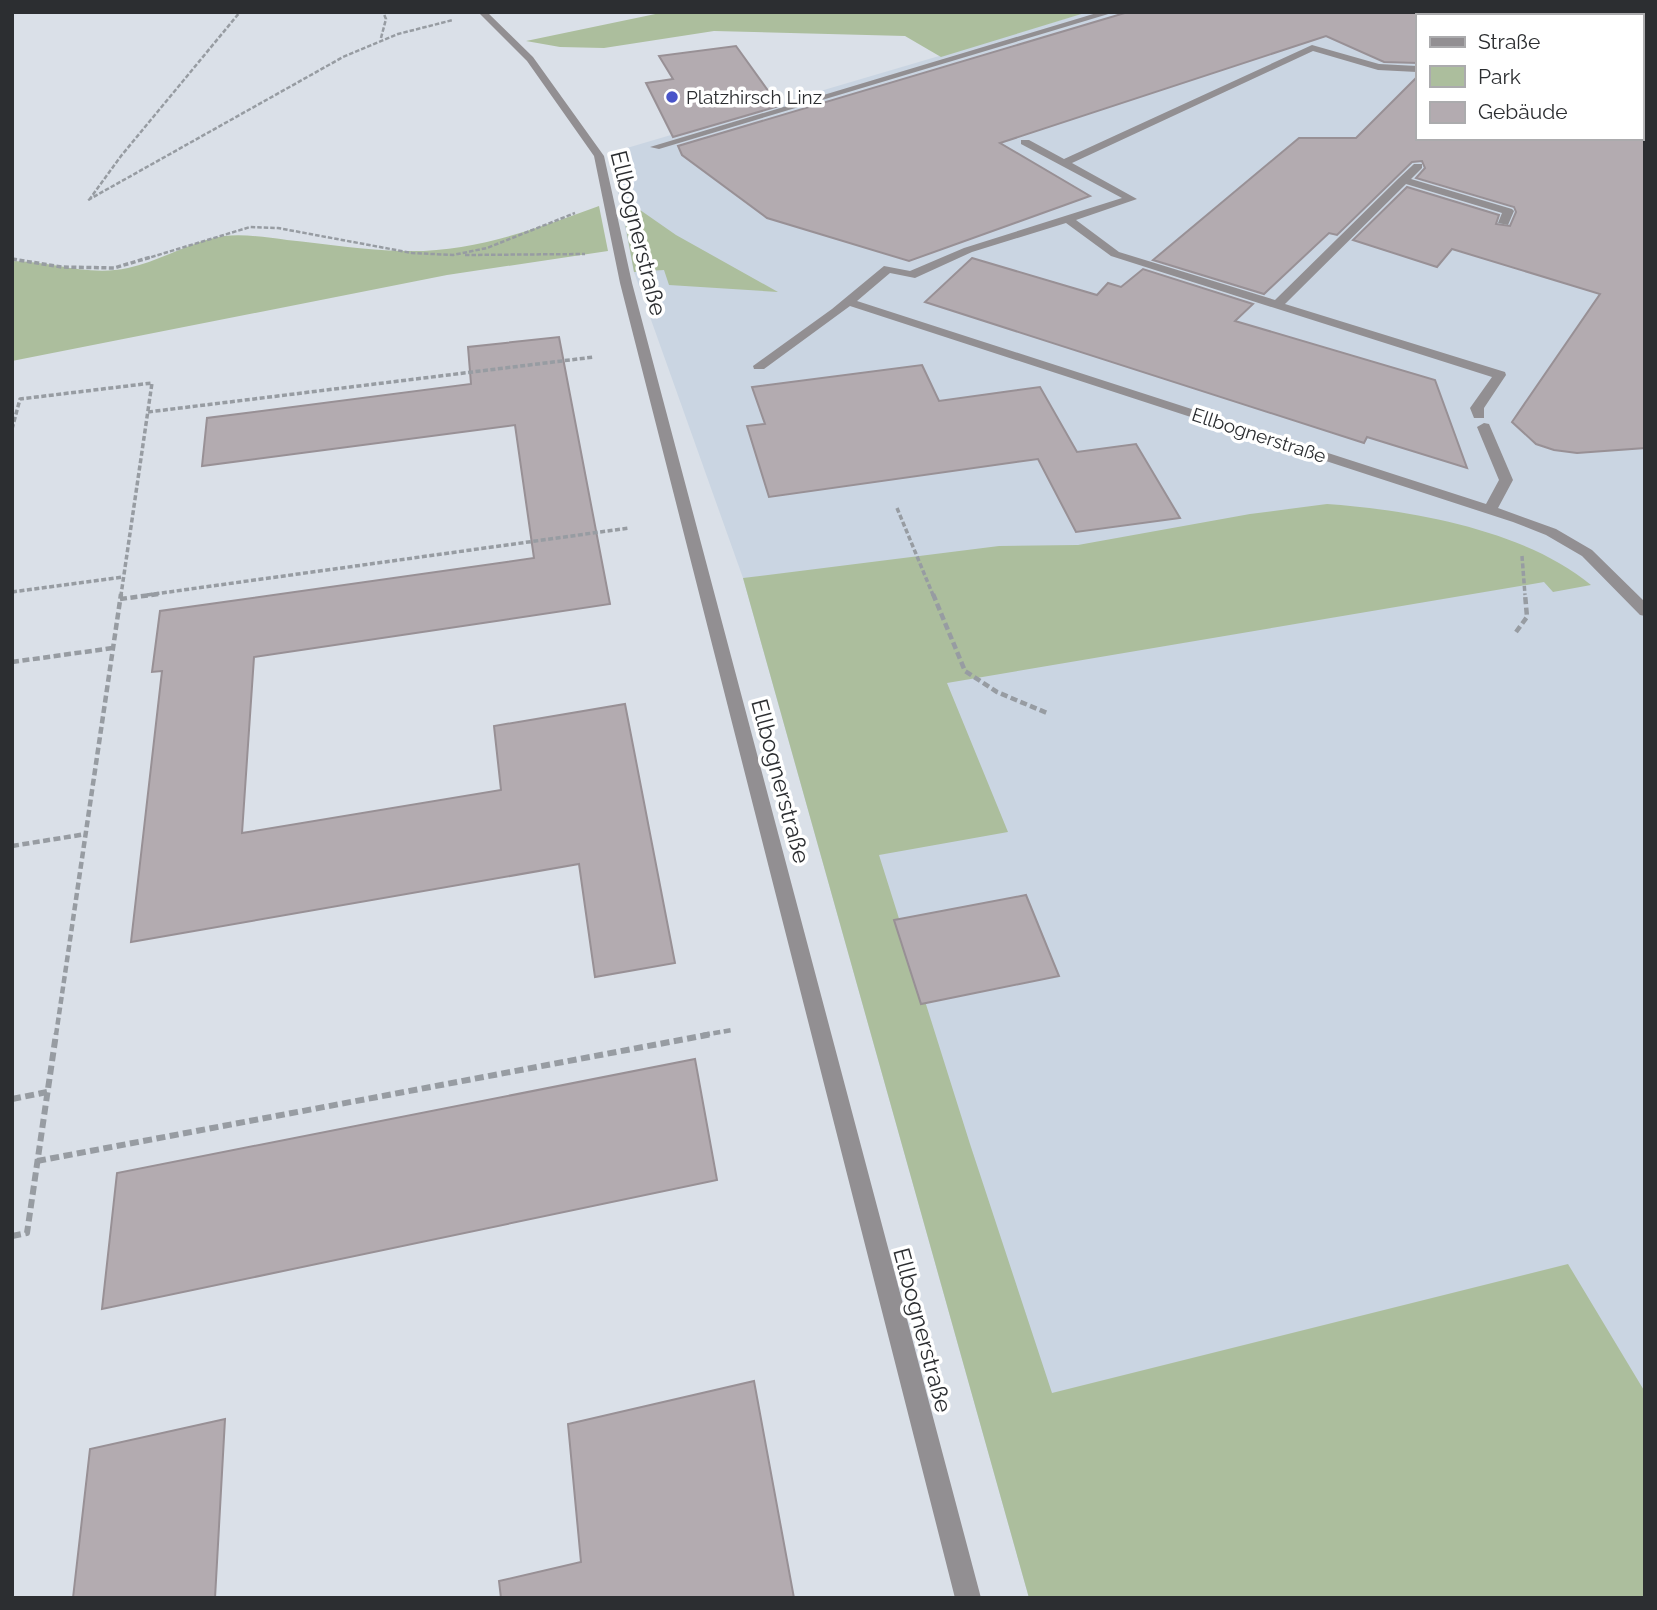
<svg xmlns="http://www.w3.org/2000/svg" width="1657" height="1610" viewBox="0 0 1657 1610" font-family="Raleway,sans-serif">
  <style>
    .built { fill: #cad5e2 }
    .green { fill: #acbe9d }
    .building { fill: #b3abb0; stroke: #989095; stroke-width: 2 }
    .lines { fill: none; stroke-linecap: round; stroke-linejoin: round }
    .path-far3 { stroke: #979ca2; stroke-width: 2.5; stroke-dasharray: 4.5 2; stroke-linecap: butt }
    .path-far2 { stroke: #979ca2; stroke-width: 3.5; stroke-dasharray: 5 2.5; stroke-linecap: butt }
    .path-far1 { stroke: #979ca2; stroke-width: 4.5; stroke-dasharray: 7 3.5; stroke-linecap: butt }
    .path { stroke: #979ca2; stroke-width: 6; stroke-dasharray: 9 4.5; stroke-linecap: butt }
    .minor { fill: #928f92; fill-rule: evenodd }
    .poi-dot { fill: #4954c9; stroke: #fff; stroke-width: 2.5 }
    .labels { text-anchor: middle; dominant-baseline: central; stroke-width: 7; stroke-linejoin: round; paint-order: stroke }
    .far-poi-label { font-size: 19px; fill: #2c2e31; stroke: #fff; text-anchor: start }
    .far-street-label { font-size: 19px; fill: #2c2e31; stroke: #fff }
    .street-label { font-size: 23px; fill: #2c2e31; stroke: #fff }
  </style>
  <rect width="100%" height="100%" fill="#dae0e8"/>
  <path class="built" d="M1088 12H1493L1499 16H1417V138H1641V93L1645 91V1598H1029L743 578 634 272 610 153Z"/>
  <path class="green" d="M665 12H1088L941 57 905 36 714 31 604 48 560 47 526 41Z
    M620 196 676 235 778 292 669 285 664 270 634 272Z
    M599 206 608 251 447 275 12 361V261C52 261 88 277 128 268 161 261 191 241 224 236 244 234 267 237 287 240 326 244 365 250 403 251 472 253 535 229 599 206Z
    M1327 504C1411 510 1525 530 1591 585L1553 592 1544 582 947 683 1008 832 879 855 970 1144 1052 1393 1568 1264 1645 1392V1598H1029L743 578 999 546 1078 545 1250 514Z"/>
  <path class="building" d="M1128 12H1417V63L1384 62 1326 36 1000 143 1090 196 909 261 767 218 682 155 678 146Z
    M736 46 779 106 673 137 646 83 673 79 659 56Z
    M1417 77V138H1645V448L1577 453 1554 450 1536 444 1512 422 1600 294 1452 249 1437 267 1353 240 1407 187 1499 215 1496 224 1510 226 1516 212 1514 207 1416 178 1425 168 1422 161 1412 162 1337 235 1329 233 1264 294 1153 260 1299 138H1356Z
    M972 258 1097 295 1108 283 1121 287 1143 269 1253 304 1235 321 1435 380 1467 468 1367 437 1364 443 925 302Z
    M559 337 610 604 254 657 242 833 501 790 494 726 625 704 675 963 595 977 579 864 131 942 162 671 152 672 160 611 534 558 515 425 202 466 207 418 471 384 468 347Z
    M922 365 939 401 1040 387 1077 452 1136 444 1180 518 1076 532 1038 459 769 497 747 426 765 424 752 387Z
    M1026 895 1059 976 921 1004 894 920Z
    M695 1059 717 1180 102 1309 117 1173Z
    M754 1381 794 1598H501L499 1581 581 1562 568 1424Z
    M225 1419 215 1598H73L90 1449Z"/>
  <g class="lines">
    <path class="path-far3" d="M1561 12 1567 16
      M381 38 386 19 383 12
      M88 200 343 57 398 34 453 20
      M89 200 121 156 240 12
      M465 255 585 254
      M145 259 250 227 278 228 412 253 453 255 487 248 575 213"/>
    <path class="path-far2" d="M12 259 62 267 114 268 151 257
      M148 412 594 357
      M12 429 20 399 152 383 121 595
      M897 508 933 595
      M1522 556 1525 595
      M12 592 123 577
      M147 595 629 528"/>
    <path class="path-far1" d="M933 594 965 671 997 692 1047 713
      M120 599 159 594
      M1516 632 1527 617 1525 594
      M12 662 113 648
      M12 846 86 834
      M56 1035 121 594
      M703 1035 732 1030"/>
    <path class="path" d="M12 1099 47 1092
      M37 1161 712 1034
      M12 1236 27 1233 56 1034"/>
    <path class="minor" d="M478 12H487L533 57 604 156 632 283 981 1598H955L620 283 594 156 527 61Z
      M1100 12H1115L659 149 650 147Z
      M1468 12H1478L1482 16H1472Z
      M1601 12H1611L1614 16H1604Z
      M1641 36 1645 37V44L1641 43Z
      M1312 45 1379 64 1417 66V72L1378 70 1313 51 1072 163 1137 199 1076 220 1119 252 1275 300 1399 178 1414 164H1422V168L1411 179 1512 209 1514 211 1508 225 1498 223 1502 213 1406 184 1285 304 1505 372 1506 375 1484 408V418H1474L1470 408 1492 377 1111 256 1066 223 972 252 915 278 890 273 857 301 1486 504 1499 480 1477 427 1484 423 1489 424 1513 480 1498 508 1556 529 1592 550 1645 602V616L1640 615 1582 556 1546 535 1513 522 850 306 764 369H754L753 366 832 309 884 266 910 271 964 248 1122 198 1021 144V140H1029L1064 159Z
      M1641 116 1645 117V123L1641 122Z"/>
  </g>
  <circle class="poi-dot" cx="672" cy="97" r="7"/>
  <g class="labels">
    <g class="far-poi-label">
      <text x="686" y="97">Platzhirsch Linz</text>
    </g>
    <g class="far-street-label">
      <text transform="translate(1259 435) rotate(18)">Ellbognerstraße</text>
    </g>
    <g class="street-label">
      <text transform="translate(639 233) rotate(76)">Ellbognerstraße</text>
      <text transform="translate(781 781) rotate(75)">Ellbognerstraße</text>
      <text transform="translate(923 1330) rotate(75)">Ellbognerstraße</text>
    </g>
  </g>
  <rect width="1657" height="1610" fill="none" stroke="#2c2e31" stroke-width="28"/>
  <rect x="1416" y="14" width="228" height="126" fill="#ffffff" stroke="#ababad" stroke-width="2"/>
  <rect x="1430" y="37" width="35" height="10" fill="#928f92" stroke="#ababad" stroke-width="2"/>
  <text x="1478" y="49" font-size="21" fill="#2c2e31">Straße</text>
  <rect x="1430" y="66" width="35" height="21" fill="#acbe9d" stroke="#ababad" stroke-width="2"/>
  <text x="1478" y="84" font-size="21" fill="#2c2e31">Park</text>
  <rect x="1430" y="102" width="35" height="21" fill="#b3abb0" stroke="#ababad" stroke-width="2"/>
  <text x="1478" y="119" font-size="21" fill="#2c2e31">Gebäude</text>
</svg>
